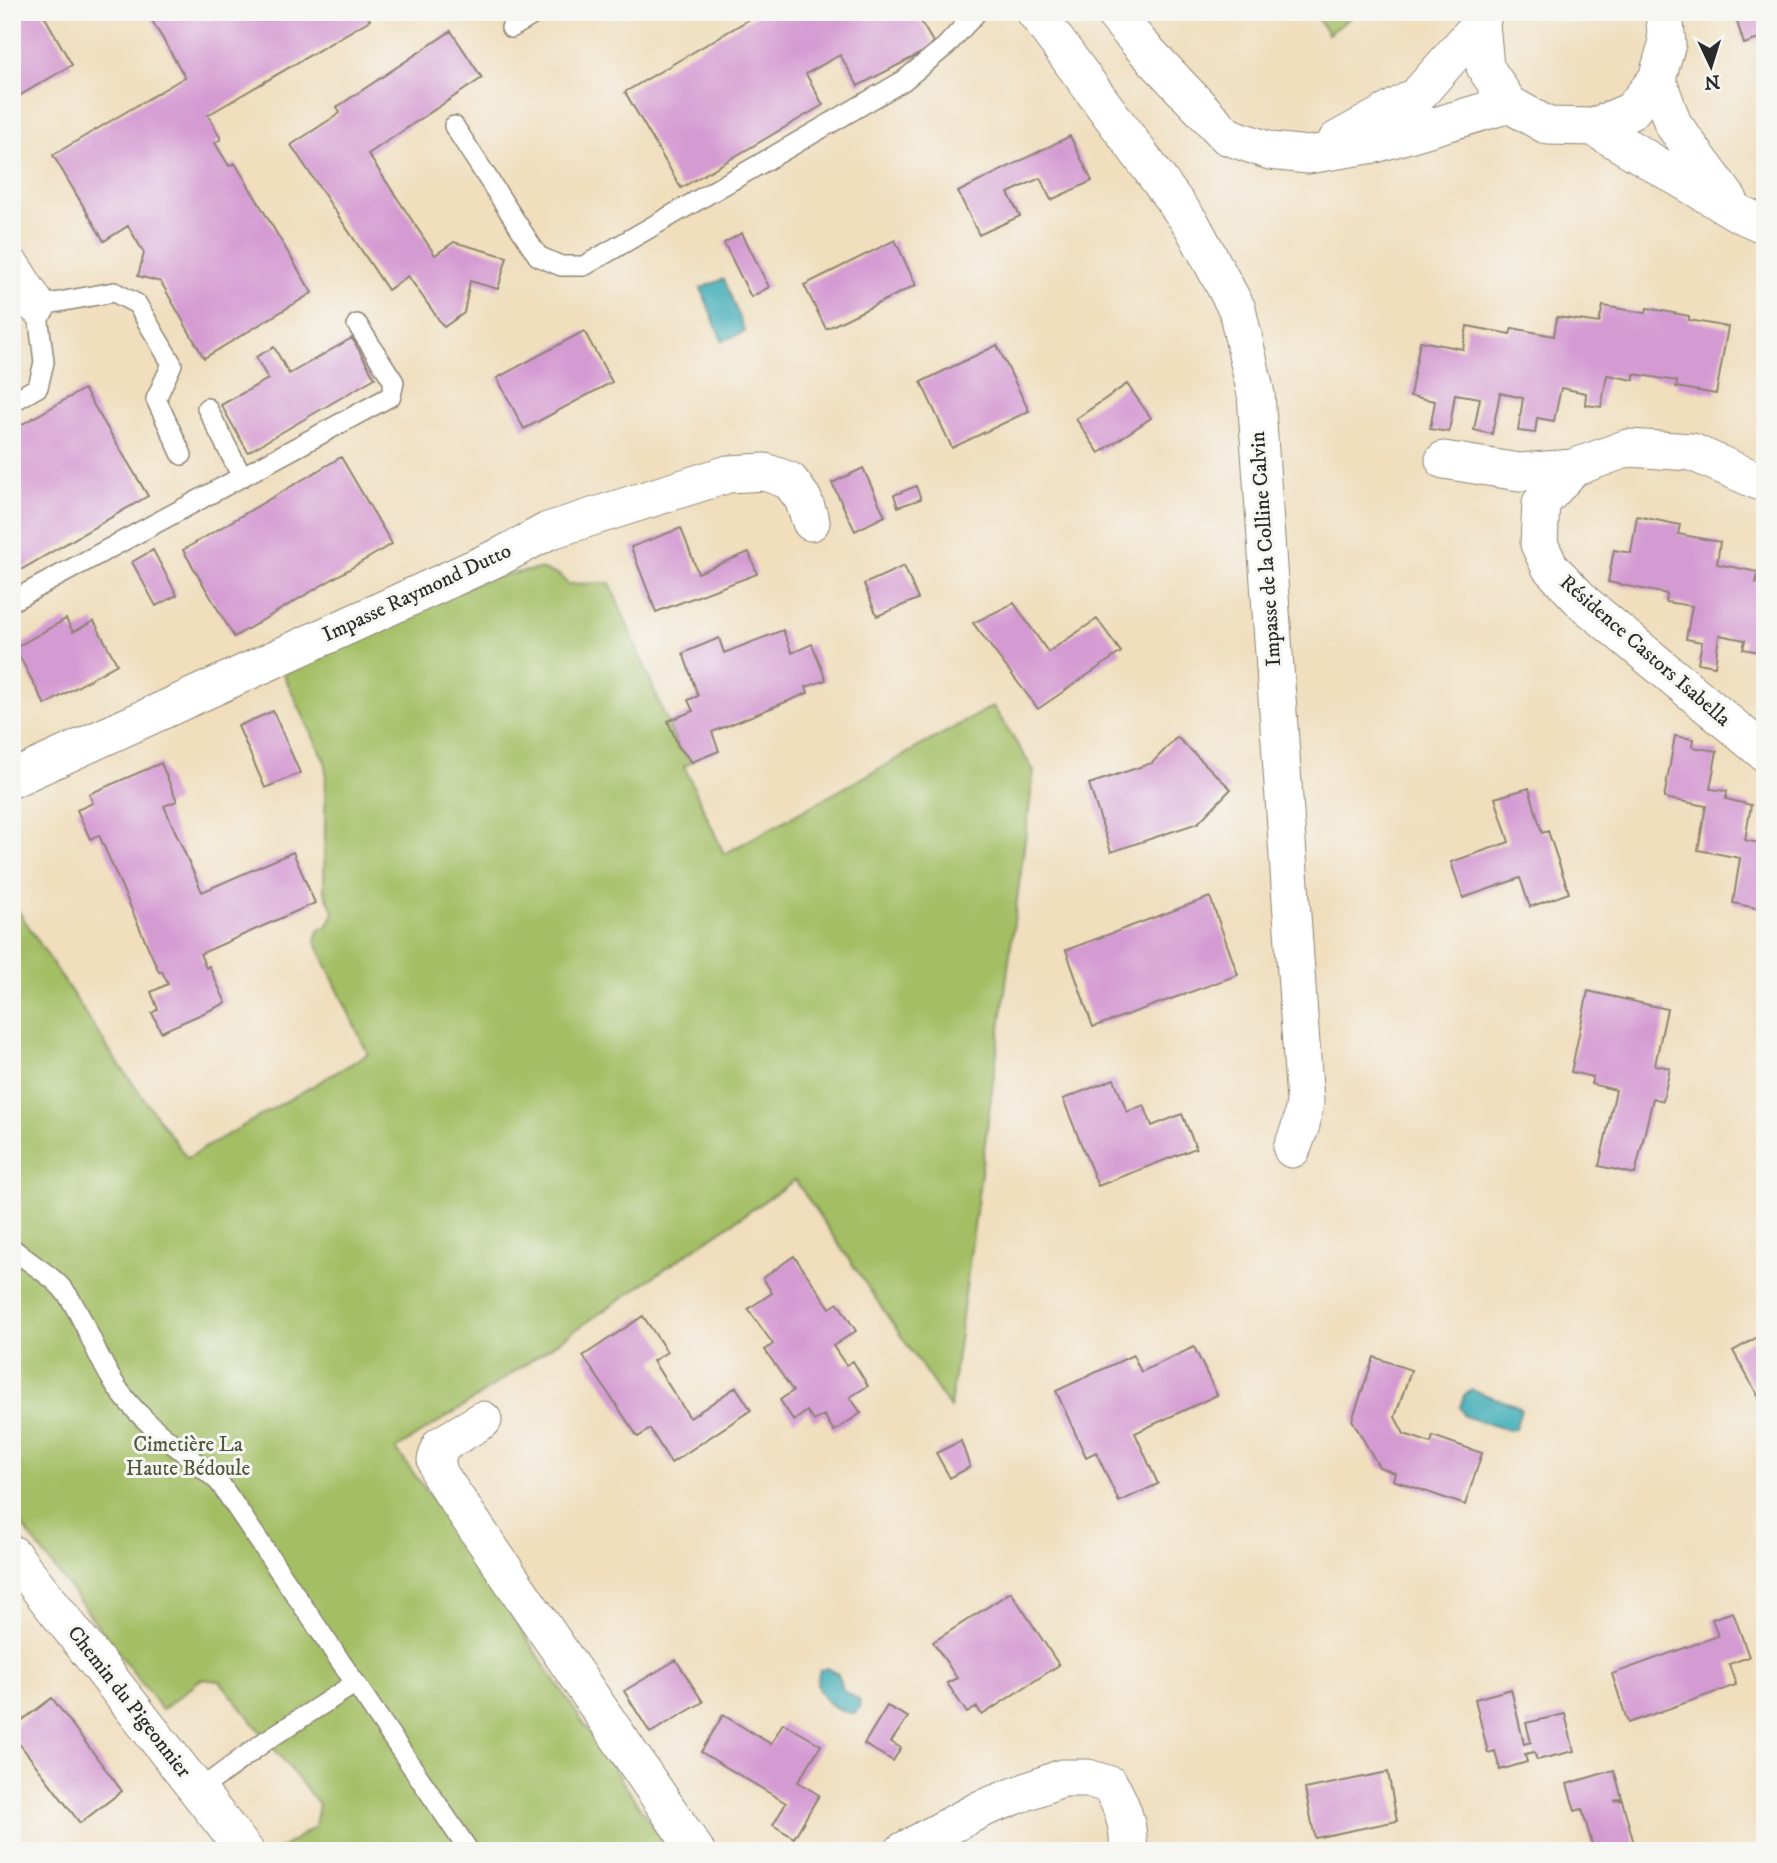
<svg xmlns="http://www.w3.org/2000/svg" width="1777" height="1863" viewBox="0 0 1777 1863" font-family="'IM FELL DW Pica',serif">
  <style>
    .green { fill: #a3be64; stroke: #677448; stroke-width: 2 }
    .water { fill: #3aabb5; stroke: #326b70; stroke-width: 2 }
    .building { fill: #d49ad2 }
    .lines { fill: none; stroke-linecap: round; stroke-linejoin: round }
    .service-casing { stroke: #8e8474; stroke-width: 22 }
    .minor-casing { stroke: #8e8474; stroke-width: 39 }
    .service { stroke: #fff; stroke-width: 19 }
    .minor { stroke: #fff; stroke-width: 37 }
    .labels { text-anchor: middle; dominant-baseline: central; stroke-width: 6; stroke-linejoin: round; paint-order: stroke }
    .street-label { font-size: 21px; fill: #2b2b2b; stroke: #f6f6f2 }
    .park-label { font-size: 21px; fill: #4f573c; stroke: #f6f6f2 }
  </style>
  <rect width="100%" height="100%" fill="#f6f6f2"/>
  <filter id="ink" filterUnits="userSpaceOnUse"><feTurbulence type="fractalNoise" baseFrequency=".0143" numOctaves="2"/><feDisplacementMap in="SourceGraphic" scale="14" xChannelSelector="R" yChannelSelector="G"/><feConvolveMatrix kernelMatrix="1 2 1 2 8 2 1 2 1" color-interpolation-filters="sRGB"/></filter>
  <filter id="wash" filterUnits="userSpaceOnUse"><feTurbulence type="fractalNoise" baseFrequency=".00686" numOctaves="4" result="noise"/><feDisplacementMap in="SourceGraphic" scale="28" xChannelSelector="R" yChannelSelector="G"/><feGaussianBlur stdDeviation="1.57" result="paint"/><feColorMatrix in="noise" values="0 0 0 0 0 0 0 0 0 0 0 0 0 0 0 0 0 1.4 0 .05"/><feComposite in="paint" operator="in"/></filter>
  <g filter="url(#wash)">
    <rect width="100%" height="100%" fill="#f0debd"/>
    <path class="green" d="M1313 12H1358L1328 34Z
      M539 569 559 575 568 584 610 583 677 746 692 762 684 766 724 854 993 706 1034 771 950 1408 795 1180 473 1400 396 1449 444 1515 669 1851H276L315 1827 319 1805 220 1681 201 1679 162 1710 12 1512V901L115 1059 187 1158 368 1054 315 941 319 930 328 925 334 913 324 890 326 764 282 671 487 578Z"/>
    <path class="water" d="M724 279 745 332 722 341 701 288Z
      M1472 1390 1515 1405 1521 1410 1515 1429 1508 1430 1464 1416 1460 1407 1464 1395Z
      M828 1668 838 1674C842 1693 843 1690 859 1700L860 1707 855 1713C834 1713 809 1692 820 1670Z"/>
    <g id="blocks">
      <path class="building" d="M12 12H42L72 65 17 97 12 88Z
        M147 12H365L370 20 208 115 221 139 215 143 229 166 235 163 312 293 204 358 161 282 138 276 144 253 128 226 104 241 53 155 185 77Z
        M762 12H915L933 42 929 49 858 86 840 55 806 74 823 105 681 188 625 92Z
        M1734 12H1765V37L1744 44Z
        M451 31 482 78 368 154 435 255 454 242 507 257 498 289 470 281 464 313 444 327 408 276 388 290 291 145 340 113 337 107Z
        M1070 136 1092 181 1051 200 1040 178 1008 193 1020 216 979 235 958 192Z
        M742 233 769 287 751 297 724 243Z
        M895 240 916 285 826 329 804 285Z
        M1603 306 1646 313 1647 308 1689 316V320L1728 327 1716 394 1676 387 1677 381 1634 374V380L1607 375 1601 407 1585 405 1586 393 1561 388 1554 421 1537 418 1535 433 1518 431 1523 398 1500 393 1492 434 1474 430 1480 398 1455 394 1449 432 1430 429 1435 401 1410 396 1420 341 1463 349 1467 326 1510 334 1512 328 1554 336 1557 317 1599 323Z
        M584 331 612 382 524 429 497 378Z
        M352 338 375 378 248 452 221 405 268 379 256 357 274 347 289 374Z
        M997 345 1029 411 952 448 921 382Z
        M1127 384 1151 418 1099 453 1076 419Z
        M84 389 148 496 12 575V430Z
        M1765 409V427L1759 424Z
        M341 457 392 544 234 637 183 550Z
        M863 468 885 516 855 531 832 483Z
        M916 486 921 499 898 507 894 495Z
        M1637 516 1680 525 1678 534 1720 542 1717 564 1758 572 1756 583 1765 585V653L1743 649 1745 640 1719 635 1715 666 1698 663 1702 642 1686 639 1692 606 1666 602 1667 594 1608 582 1614 550 1631 553Z
        M681 528 698 573 749 552 757 574 656 612 631 547Z
        M153 550 177 595 156 606 132 562Z
        M904 566 918 599 877 616 864 584Z
        M1014 603 1048 652 1097 619 1121 652 1038 709 973 623Z
        M66 619 73 632 94 621 117 664 45 705 15 648Z
        M783 630 792 653 812 644 826 680 806 687 808 693 712 732 719 751 692 762 678 746 668 721 693 711 688 700 698 696 683 653 719 638 724 653Z
        M273 711 300 773 265 788 238 726Z
        M1675 736 1693 739 1692 747 1717 751 1710 789 1727 791 1726 799 1751 805 1745 840 1763 844 1765 910 1733 903 1740 858 1698 850 1706 806 1664 798Z
        M1177 737 1231 789 1198 823 1111 852 1089 784 1152 763Z
        M161 763 177 801 164 806 202 892 293 852 315 903 200 954 206 968 209 966 226 1003 161 1032 152 1013 158 1009 151 992 168 984 162 971 159 972 99 835 90 839 77 810 93 803 89 794Z
        M1529 788 1542 833 1548 831 1569 893 1530 907 1520 878 1463 898 1451 862 1509 842 1495 798Z
        M1210 897 1238 975 1093 1027 1066 950Z
        M1588 991 1667 1009 1655 1065 1670 1068 1663 1101 1653 1098 1635 1174 1599 1166 1616 1090 1591 1084 1593 1077 1571 1072Z
        M1114 1079 1127 1112 1144 1105 1152 1126 1182 1114 1196 1148 1098 1186 1063 1099Z
        M794 1256 830 1308 838 1303 856 1331 833 1346 846 1365 853 1361 868 1386 850 1397 861 1413 834 1431 824 1415 814 1421 807 1411 794 1421 780 1400 793 1391 765 1350 773 1344 748 1309 772 1293 763 1278Z
        M643 1316 667 1352 653 1361 690 1418 736 1387 751 1410 671 1463 650 1429 638 1437 583 1356Z
        M1765 1333V1399L1761 1401 1733 1351Z
        M1194 1347 1217 1395 1135 1433 1158 1484 1119 1502 1096 1452 1086 1457 1056 1391 1133 1355 1141 1372Z
        M1374 1357 1411 1370 1395 1417 1404 1434 1431 1443 1433 1436 1482 1453 1465 1505 1393 1480 1395 1473 1379 1467 1352 1420Z
        M961 1441 970 1467 950 1478 936 1453Z
        M1011 1592 1059 1665 982 1715 977 1707 967 1713 947 1683 957 1678 933 1642Z
        M1733 1612 1749 1657 1729 1664 1736 1685 1628 1723 1612 1674 1718 1636 1712 1619Z
        M676 1660 703 1702 650 1733 624 1691Z
        M1511 1689 1524 1744 1531 1742 1526 1723 1565 1714 1574 1751 1537 1760 1534 1752 1525 1754 1527 1762 1500 1770 1495 1751 1488 1753 1475 1699Z
        M52 1698 122 1791 80 1823 12 1734V1728Z
        M887 1706 908 1717 891 1742 901 1748 893 1761 864 1744Z
        M723 1715 771 1744 783 1723 821 1745 798 1782 819 1795 794 1838 773 1825 786 1803 701 1752Z
        M1614 1770 1622 1798 1614 1801 1622 1800 1636 1851H1594L1582 1809 1575 1811 1567 1784Z
        M1388 1772 1397 1821 1315 1838 1305 1789Z"/>
    </g>
  </g>
  <g filter="url(#ink)">
    <use href="#blocks" fill-opacity="0" stroke="#8e8474" stroke-width="2"/>
    <g class="lines">
      <defs>
        <path id="service" d="M511 28 538 12
          M454 126 538 256 561 266H584L903 81 946 46 977 12
          M12 402 38 387 44 362 37 306 114 292 137 304 172 364 156 399 182 455
          M207 408 242 477
          M12 601 391 396 394 382 357 324
          M12 1248C31 1265 54 1275 69 1297 87 1324 96 1356 114 1383 140 1424 184 1450 219 1482L469 1851
          M198 1791 267 1740 354 1684"/>
        <path id="minor" d="M1035 12 1192 225 1237 309 1256 394 1305 1102 1301 1125 1292 1149
          M1113 12 1140 44 1227 136 1270 151 1308 155 1375 144 1509 104
          M1484 12 1481 23 1485 67 1509 104 1548 126 1593 127 1631 111 1657 79 1667 44 1664 12
          M1657 79 1673 124 1729 200
          M1593 127 1738 213 1765 225
          M1337 140 1417 96 1481 23
          M12 267 37 306
          M1444 460 1519 472 1573 468
          M1765 484 1692 452 1628 448 1573 468 1541 503 1539 544 1550 567 1584 603 1765 753
          M12 779 503 555 548 531 728 474 765 472 790 481 803 499 811 522
          M483 1420 441 1445 436 1460 440 1475 696 1851
          M12 1554 245 1851
          M903 1851 981 1809 1062 1778H1088L1110 1785C1122 1805 1130 1827 1128 1851"/>
      </defs>
      <use href="#service" class="service-casing"/>
      <use href="#minor" class="minor-casing"/>
      <use href="#service" class="service"/>
      <use href="#minor" class="minor"/>
    </g>
  </g>
  <g class="labels">
    <g class="street-label">
      <text transform="translate(1266 549) rotate(-94)">Impasse de la Colline Calvin</text>
      <text transform="translate(417 593) rotate(-25)">Impasse Raymond Dutto</text>
      <text transform="translate(1645 651) rotate(41)">Résidence Castors Isabella</text>
      <text transform="translate(129 1702) rotate(52)">Chemin du Pigeonnier</text>
    </g>
    <g class="park-label">
      <text x="188" y="1445">Cimetière La<tspan x="188" dy="24">Haute Bédoule</tspan></text>
    </g>
  </g>
  <rect width="1777" height="1863" fill="none" stroke="#f6f6f2" stroke-width="42"/>
  <g transform="translate(1711 66) rotate(176)" stroke="#f6f6f2" stroke-width="5" paint-order="stroke">
  <path d="M0-5L12 26L0 18L-12 26Z" fill="#2b2b2b"/>
  <text y="-10" font-size="19" font-weight="bold" text-anchor="middle" fill="#2b2b2b">N</text>
  </g>
</svg>
